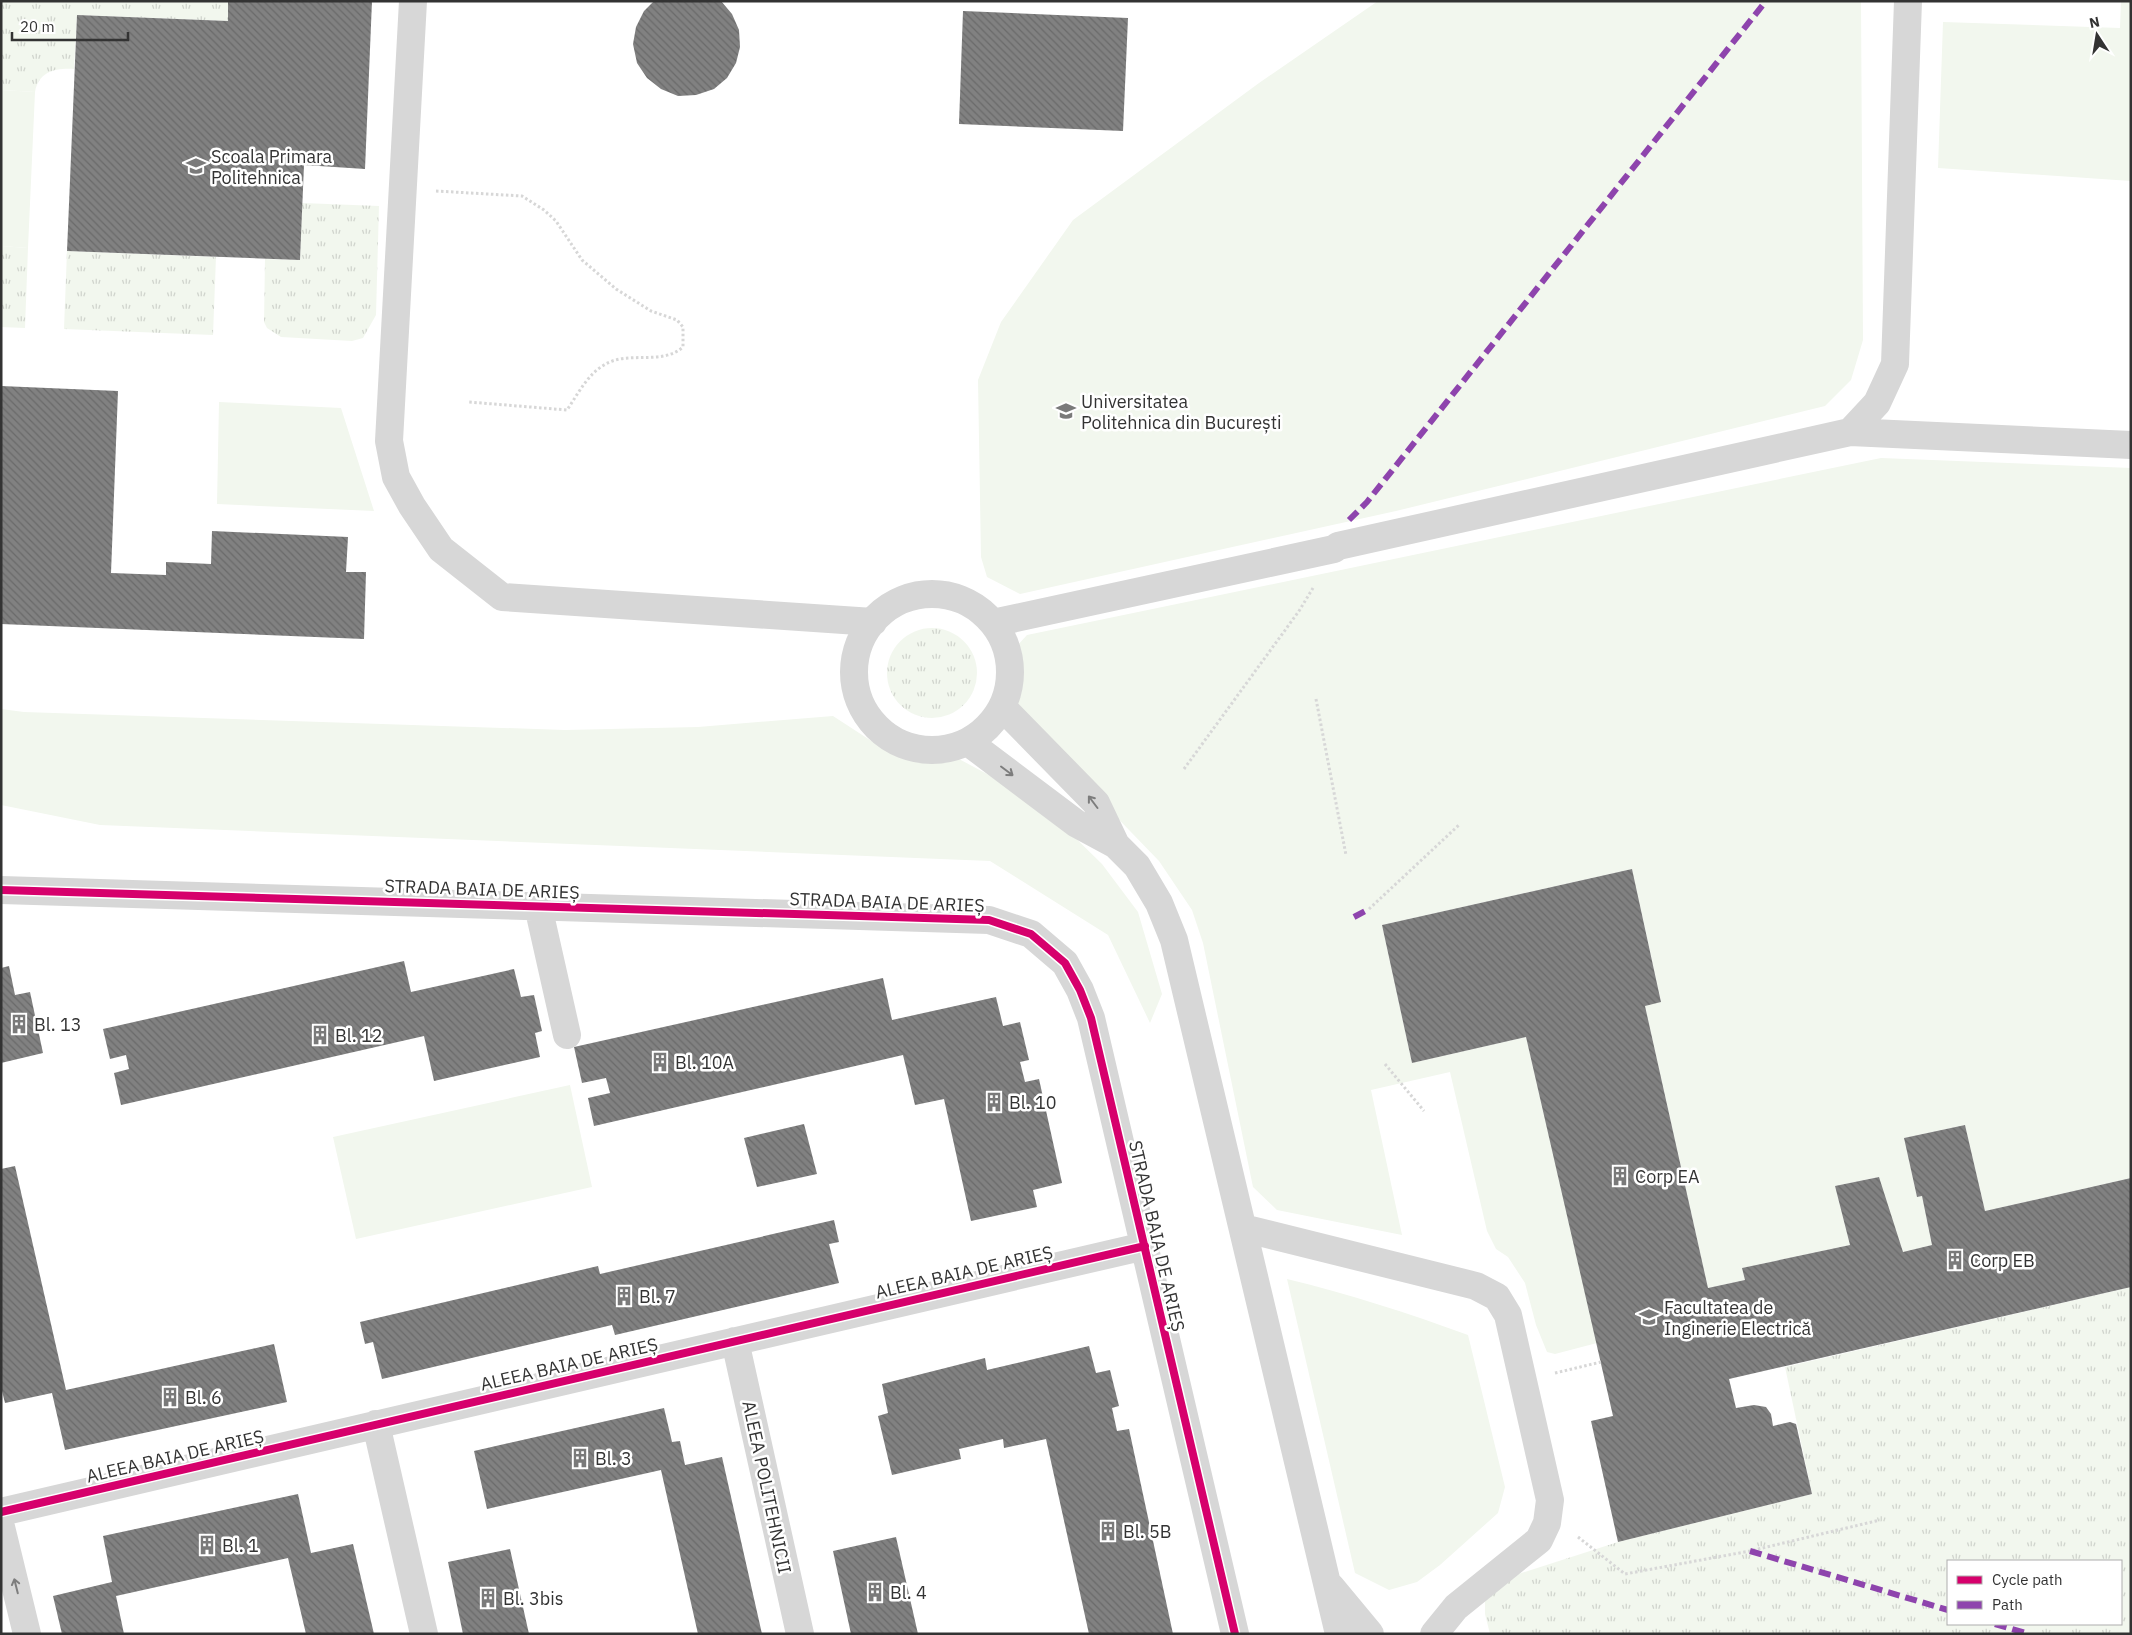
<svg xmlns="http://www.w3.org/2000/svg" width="2132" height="1635" viewBox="0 0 2132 1635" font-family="'IBM Plex Sans',sans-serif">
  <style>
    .grass { fill: url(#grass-tufts); fill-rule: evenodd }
    .park { fill: #f2f7ee }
    .building { fill: url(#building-back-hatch) }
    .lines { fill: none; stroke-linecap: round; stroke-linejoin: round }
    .path { stroke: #d7d7d7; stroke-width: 3; stroke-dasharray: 2.5 2.5; stroke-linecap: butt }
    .minor { stroke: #d7d7d7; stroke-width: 28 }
    .quiet { stroke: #8e44ad; stroke-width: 6; stroke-dasharray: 12 6; stroke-linecap: butt }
    .cycleway-casing { stroke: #fff; stroke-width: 11 }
    .cycleway { stroke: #d6006c; stroke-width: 8 }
    .oneway { stroke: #7d7d7d }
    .labels { text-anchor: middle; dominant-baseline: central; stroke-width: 5; stroke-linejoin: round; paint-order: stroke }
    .poi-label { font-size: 18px; fill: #333; stroke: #fff; text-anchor: start }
    .street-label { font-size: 18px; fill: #333; stroke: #fff }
  </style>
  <defs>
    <pattern id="grass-tufts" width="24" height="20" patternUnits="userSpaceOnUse" patternTransform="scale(1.25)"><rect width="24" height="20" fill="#f2f7ee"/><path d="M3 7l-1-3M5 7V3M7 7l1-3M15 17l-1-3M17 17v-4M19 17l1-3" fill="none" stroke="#d0d4cd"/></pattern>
    <pattern id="building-back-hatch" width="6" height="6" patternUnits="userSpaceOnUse" patternTransform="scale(1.25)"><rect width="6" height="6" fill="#818181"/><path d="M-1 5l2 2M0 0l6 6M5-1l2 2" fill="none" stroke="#6a6a6a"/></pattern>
  </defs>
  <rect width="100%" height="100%" fill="#fff"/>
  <path class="grass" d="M1 1H228V21L77 15 74 69C56 68 39 71 35 92L1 90Z
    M302 203 379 206 376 315 363 338 352 341 281 337 267 328 264 322 265 259 300 260Z
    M1 246 28 248 25 328 1 327Z
    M67 251 216 257 213 335 64 329Z
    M887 673a45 45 0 1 1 90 0a45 45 0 1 1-90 0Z
    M2131 1287V1634H1490L1485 1614V1596L1509 1577 1618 1542 1812 1494 1785 1367ZM1948 1561H2121V1624H1948Z"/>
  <path class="park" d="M1378 1H1861L1863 340 1851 380 1825 406 1396 511 1020 594 987 577 981 557 978 380 1001 322 1073 220 1259 83Z
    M2121 1H2131V181L1938 168 1943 22 2120 28Z
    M1 90 35 92 28 248 1 246Z
    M219 402 341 408 374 511 217 504Z
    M1881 458 2131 468V1178L1985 1211 1965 1125 1904 1138 1917 1197 1922 1196 1932 1245 1903 1252 1878 1177 1835 1186 1850 1245 1742 1268 1745 1280 1708 1288 1645 1006 1661 1001 1632 869 1382 925 1412 1063 1526 1037 1597 1343 1555 1354 1547 1352 1536 1325 1525 1283 1508 1257 1496 1249 1487 1231 1450 1072 1371 1090 1402 1235 1277 1210 1253 1187 1203 943 1192 910 1159 861 1013 710 1019 667 1016 647 1027 635Z
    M1 709 24 712 565 730 698 727 833 716 873 742 910 756 939 760 959 759 1002 782 1051 814 1102 864 1138 912 1162 994 1150 1023 1108 935 990 861 100 825 1 805Z
    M570 1085 592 1187 356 1239 333 1137Z
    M1287 1279C1349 1294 1408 1313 1468 1335L1505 1487 1498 1513 1440 1565 1417 1582 1389 1590 1355 1573Z"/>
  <path class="building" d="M228 1H372L365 169 304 165 300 260 67 251 77 15 228 21Z
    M654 1H721L732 14 739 30 740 47 736 63 727 78 714 89 696 95 678 96 661 89 647 78 637 63 633 44 636 27 644 11Z
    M963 11 1128 18 1123 131 959 124Z
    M1 386 118 391 111 573 166 575V562L211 564 212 531 348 537 346 572H366L364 639 1 624Z
    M1632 869 1661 1002 1645 1006 1708 1288 1745 1280 1742 1268 1850 1245 1835 1186 1879 1177 1903 1252 1932 1245 1922 1196 1917 1197 1904 1138 1965 1125 1985 1211 2131 1178V1287L1729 1379 1736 1408 1754 1405 1766 1407 1771 1414 1773 1426 1790 1422 1796 1424 1812 1494 1618 1542 1591 1421 1613 1416 1526 1037 1412 1063 1382 925Z
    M404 961 411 992 514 969 521 997 534 995 542 1031 535 1033 540 1057 434 1081 424 1036 121 1105 114 1073 129 1069 126 1055 110 1059 103 1029Z
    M9 966 15 995 30 992 43 1053 1 1063V968Z
    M883 978 892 1020 996 997 1003 1026 1020 1022 1029 1060 1020 1062 1025 1082 1039 1079 1062 1183 1033 1190 1037 1207 971 1221 944 1099 915 1105 903 1055 594 1126 588 1098 610 1093 606 1078 582 1083 574 1047Z
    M804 1124 817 1174 757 1187 744 1138Z
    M15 1166 66 1390 274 1344 287 1402 65 1450 52 1393 5 1403 1 1387V1169Z
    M834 1220 839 1242 829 1244 839 1283 615 1335 612 1325 382 1379 373 1342 365 1344 360 1322 598 1266 600 1274Z
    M1089 1346 1096 1373 1110 1370 1119 1406 1112 1408 1117 1431 1129 1429 1173 1634H1089L1046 1439 1004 1448 1003 1439 959 1449 961 1459 892 1475 878 1416 888 1413 882 1384 985 1358 987 1370Z
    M664 1408 672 1442 680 1441 685 1465 722 1457 762 1634H698L661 1470 487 1509 474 1451Z
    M298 1494 311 1553 353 1544 374 1634H306L288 1558 116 1596 124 1634H62L53 1596 112 1582 103 1536Z
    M896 1537 918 1634H851L833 1551Z
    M510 1549 529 1634H463L448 1562Z"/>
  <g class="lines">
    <path class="path" d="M436 191 522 196 544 210 556 221 582 260 616 289 651 311 677 320 683 327V347C662 366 627 350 604 365 587 375 578 394 567 410L469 402
      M1316 699 1346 855
      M1184 769 1299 611 1313 588
      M1369 909 1460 824
      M1385 1064 1424 1111
      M1555 1373 1601 1362
      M1578 1537 1625 1574 1750 1551 1880 1520"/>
    <path class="minor" d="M413 1 389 441 396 477 412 506 441 549 502 597 873 622
      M1908 1 1895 364 1877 403 1850 432 2131 445
      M854 672a78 78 0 1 1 156 0a78 78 0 1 1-156 0Z
      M993 623 1334 549 1338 546 1850 432
      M1002 707 1096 803 1116 845
      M968 742 1077 824 1116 845 1137 866 1159 903 1174 940 1339 1634
      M1 890 989 920 1031 934 1065 963 1080 990 1091 1018 1235 1634
      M538 906 567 1035
      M1243 1228 1476 1286 1497 1297 1508 1315 1550 1500 1547 1523 1539 1540 1456 1607 1434 1634
      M735 1341 800 1634
      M376 1424 424 1634
      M1 1512 1145 1246
      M1 1527 27 1634
      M1331 1587 1370 1634"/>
    <path class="quiet" d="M1349 520 1367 502 1766 1
      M1354 917 1369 909
      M1750 1551 1948 1610
      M1995 1624 2029 1634"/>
    <defs>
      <path id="cycleway" d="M1 890 989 920 1031 934 1065 963 1080 990 1091 1018 1235 1634
        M1 1512 1145 1246"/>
    </defs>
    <use href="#cycleway" class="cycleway-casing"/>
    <use href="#cycleway" class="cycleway"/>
  </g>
  <defs><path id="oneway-shaft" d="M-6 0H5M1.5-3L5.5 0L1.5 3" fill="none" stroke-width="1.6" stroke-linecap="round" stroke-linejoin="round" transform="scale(1.25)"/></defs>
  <g class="oneway">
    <use href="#oneway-shaft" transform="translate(1007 771) rotate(37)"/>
    <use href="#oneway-shaft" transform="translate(1093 802) rotate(-127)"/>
    <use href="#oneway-shaft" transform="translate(16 1586) rotate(-104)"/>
  </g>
  <defs>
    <symbol id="school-bare" viewBox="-9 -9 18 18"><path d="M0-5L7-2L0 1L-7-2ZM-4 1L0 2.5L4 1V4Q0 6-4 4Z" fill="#7a7a7a" stroke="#fff" stroke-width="2.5" paint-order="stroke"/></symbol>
    <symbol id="university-bare" viewBox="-9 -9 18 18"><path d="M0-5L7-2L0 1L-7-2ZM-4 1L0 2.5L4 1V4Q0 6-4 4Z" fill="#7a7a7a" stroke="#fff" stroke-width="2.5" paint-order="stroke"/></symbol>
    <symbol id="building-bare" viewBox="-9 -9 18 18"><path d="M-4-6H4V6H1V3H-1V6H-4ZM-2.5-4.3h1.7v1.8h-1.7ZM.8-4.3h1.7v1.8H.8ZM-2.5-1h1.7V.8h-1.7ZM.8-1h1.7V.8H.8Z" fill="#7a7a7a" stroke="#fff" stroke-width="2.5" paint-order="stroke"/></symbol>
  </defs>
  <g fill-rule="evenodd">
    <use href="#school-bare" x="182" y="152" width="28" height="28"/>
    <use href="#university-bare" x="1052" y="397" width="28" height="28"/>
    <use href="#building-bare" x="5" y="1010" width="28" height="28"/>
    <use href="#building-bare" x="306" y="1021" width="28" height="28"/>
    <use href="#building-bare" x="646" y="1048" width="28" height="28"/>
    <use href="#building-bare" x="980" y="1088" width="28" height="28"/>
    <use href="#building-bare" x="1606" y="1162" width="28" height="28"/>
    <use href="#building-bare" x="1941" y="1246" width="28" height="28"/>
    <use href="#building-bare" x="610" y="1282" width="28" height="28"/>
    <use href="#university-bare" x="1635" y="1303" width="28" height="28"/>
    <use href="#building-bare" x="156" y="1383" width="28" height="28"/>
    <use href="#building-bare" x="566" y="1444" width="28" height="28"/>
    <use href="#building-bare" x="1094" y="1517" width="28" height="28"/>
    <use href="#building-bare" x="193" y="1531" width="28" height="28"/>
    <use href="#building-bare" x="861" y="1578" width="28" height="28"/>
    <use href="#building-bare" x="474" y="1584" width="28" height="28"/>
  </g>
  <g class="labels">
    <g class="poi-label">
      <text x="211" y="156">Scoala Primara<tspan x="211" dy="21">Politehnica</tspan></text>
      <text x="1081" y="401">Universitatea<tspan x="1081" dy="21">Politehnica din București</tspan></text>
      <text x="34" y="1024">Bl. 13</text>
      <text x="335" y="1035">Bl. 12</text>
      <text x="675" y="1062">Bl. 10A</text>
      <text x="1009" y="1102">Bl. 10</text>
      <text x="1635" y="1176">Corp EA</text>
      <text x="1970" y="1260">Corp EB</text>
      <text x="639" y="1296">Bl. 7</text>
      <text x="1664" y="1307">Facultatea de<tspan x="1664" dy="21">Inginerie Electrică</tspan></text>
      <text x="185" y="1397">Bl. 6</text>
      <text x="595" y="1458">Bl. 3</text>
      <text x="1123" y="1531">Bl. 5B</text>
      <text x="222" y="1545">Bl. 1</text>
      <text x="890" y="1592">Bl. 4</text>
      <text x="503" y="1598">Bl. 3bis</text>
    </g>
    <g class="street-label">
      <text transform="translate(482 889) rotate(2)">STRADA BAIA DE ARIEȘ</text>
      <text transform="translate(887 902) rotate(2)">STRADA BAIA DE ARIEȘ</text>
      <text transform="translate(1157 1236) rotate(77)">STRADA BAIA DE ARIEȘ</text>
      <text transform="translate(964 1272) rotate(-13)">ALEEA BAIA DE ARIEȘ</text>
      <text transform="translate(569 1364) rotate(-13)">ALEEA BAIA DE ARIEȘ</text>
      <text transform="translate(175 1456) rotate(-13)">ALEEA BAIA DE ARIEȘ</text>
      <text transform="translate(767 1487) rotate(78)">ALEEA POLITEHNICII</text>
    </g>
  </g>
  <rect width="2132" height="1635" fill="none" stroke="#333333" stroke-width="5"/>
  <rect x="1947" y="1560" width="175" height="65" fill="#ffffff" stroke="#adadad"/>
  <rect x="1957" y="1576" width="25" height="8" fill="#d6006c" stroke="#adadad"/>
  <text x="1992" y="1585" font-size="15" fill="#333333">Cycle path</text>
  <rect x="1957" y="1601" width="25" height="8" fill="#8e44ad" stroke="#adadad"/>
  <text x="1992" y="1610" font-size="15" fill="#333333">Path</text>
  <g transform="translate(2097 35) rotate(348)" stroke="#ffffff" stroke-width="4" paint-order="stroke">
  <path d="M0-4L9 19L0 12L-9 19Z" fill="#333333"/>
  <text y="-8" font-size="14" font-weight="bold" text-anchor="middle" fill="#333333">N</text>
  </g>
  <path d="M12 32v8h116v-8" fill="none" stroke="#333333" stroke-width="2.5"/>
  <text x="20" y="32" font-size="15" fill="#333333" stroke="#ffffff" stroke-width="4" paint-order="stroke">20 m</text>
</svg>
